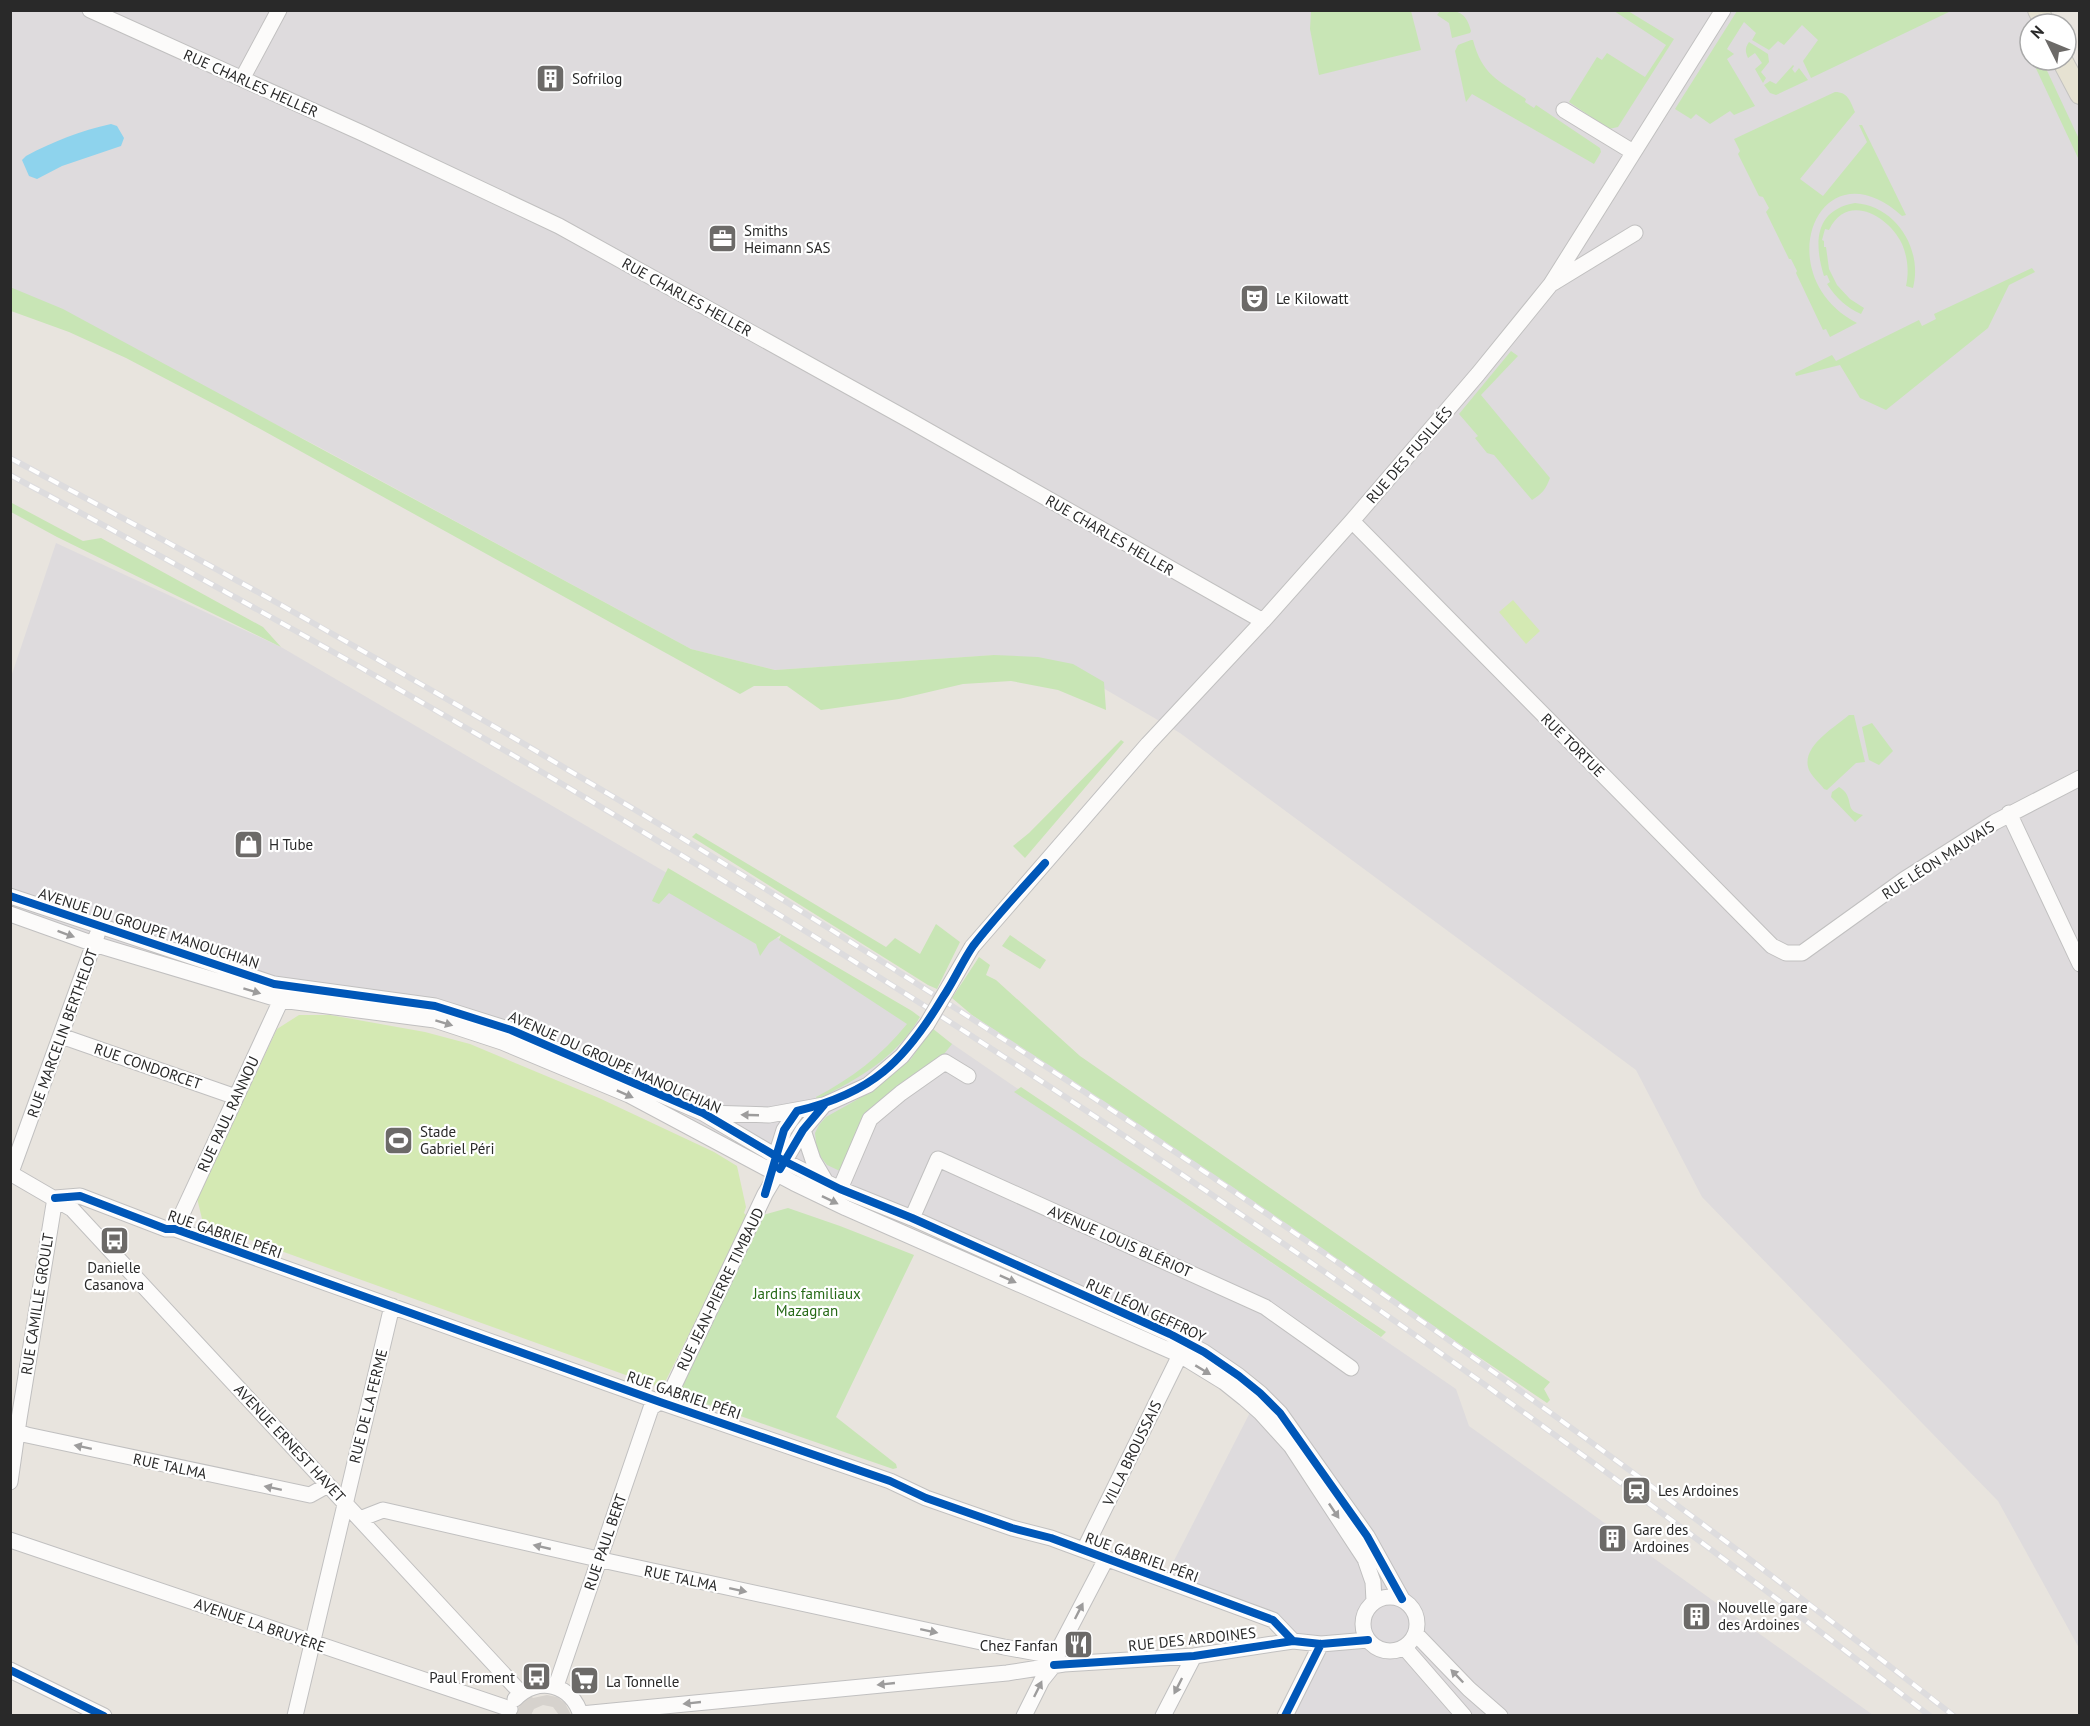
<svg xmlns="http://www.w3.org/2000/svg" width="2090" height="1726" viewBox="0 0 2090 1726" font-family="'PT Sans',sans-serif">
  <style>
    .industrial { fill: #dedbdd }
    .green { fill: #c8e5b5 }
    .pitch { fill: #d4e9b3 }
    .plaza { fill: #d6d2cd }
    .water { fill: #8ed3ed }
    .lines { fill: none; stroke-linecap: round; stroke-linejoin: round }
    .minor-casing { stroke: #c1c0c0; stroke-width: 17 }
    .major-casing { stroke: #c4c3c0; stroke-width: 22 }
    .minor { stroke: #fcfbfa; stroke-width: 15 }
    .major { stroke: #e6e2d2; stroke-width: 20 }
    .rail-casing { stroke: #dddcde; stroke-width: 6 }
    .rail { stroke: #fff; stroke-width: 4; stroke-dasharray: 11; stroke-linecap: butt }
    .minor-bridge-casing { stroke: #c1c0c0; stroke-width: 17; stroke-linecap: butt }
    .minor-bridge { stroke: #fcfbfa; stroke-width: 15 }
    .cycleway-casing { stroke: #fff; stroke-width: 11 }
    .cycleway { stroke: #0057b8; stroke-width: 8 }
    .oneway { fill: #9d9c9c }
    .labels { text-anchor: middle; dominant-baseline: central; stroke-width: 4.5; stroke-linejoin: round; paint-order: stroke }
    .poi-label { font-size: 15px; fill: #292929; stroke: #fff; text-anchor: start }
    .street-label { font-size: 15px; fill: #292929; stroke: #fff }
    .park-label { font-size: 15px; fill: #266916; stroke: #fff }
  </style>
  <rect width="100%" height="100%" fill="#e8e4de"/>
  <path class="industrial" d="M11 11H2037L2043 24H2030V60H2061L2080 99 2079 1648 1998 1501 1702 1197 1636 1070 1180 733 1062 664 994 655 775 670 691 649 319 447 34 299 11 292Z
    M56 543 281 647 913 1017 1456 1389 1469 1426 1873 1715H1285L1315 1656 1293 1641 1272 1620 1164 1580 1260 1393 1239 1376 975 1246 815 1186 680 1112 601 1075 500 1034 254 989 110 950 11 907V677Z"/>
  <path class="green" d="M1311 11H1411L1421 50 1319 75 1310 29Z
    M1440 11C1458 10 1466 12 1471 31L1470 33 1452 38 1449 23 1437 15Z
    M1614 11H1628L1674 39 1618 127 1609 129 1569 102 1597 57 1602 60 1607 53 1645 77 1666 45Z
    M1737 11V10L1951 11 1811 78 1803 61 1818 40 1802 25 1784 45 1778 41 1769 50 1752 40 1756 33 1744 22 1727 49 1734 54 1727 59 1755 106 1734 115 1730 111 1710 124 1696 114 1691 119 1675 109Z
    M1471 40H1473C1482 75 1498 80 1526 99L1525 102 1534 108 1536 105 1600 148 1601 152 1594 164 1472 94 1466 102 1455 51 1458 45Z
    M1749 42 1768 54 1769 62 1761 72 1766 78 1763 83 1755 69 1762 63 1755 53 1748 58C1745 51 1745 48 1749 42Z
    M2032 60H2042L2079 139V160Z
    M1793 65 1794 66 1792 69 1795 73 1799 68 1808 80 1776 95 1770 93 1764 85 1770 81 1776 84Z
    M1835 92C1848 92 1850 101 1855 112L1800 179 1823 196 1867 142 1859 125H1862L1906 215 1902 216C1819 141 1766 276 1857 323L1830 337 1826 329 1823 330 1796 273 1797 271 1791 259H1789L1766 212 1769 208 1763 197 1759 196 1738 154 1740 151 1734 139Z
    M1855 203C1896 206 1923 249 1913 288L1906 286C1909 272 1908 258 1902 244 1889 216 1847 192 1829 230L1825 229 1822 240 1824 241V247H1826L1829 269 1837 285 1850 299 1864 308 1861 314C1847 308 1836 298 1827 284L1830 282 1827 275 1824 276C1814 244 1814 210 1855 203Z
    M2032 268 2035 272 2009 285 1988 328 1886 410 1860 398 1840 365 1796 376 1795 373 1832 355 1836 361 1919 320 1922 326 1936 319 1934 314Z
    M10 287 63 309 691 649 775 670 994 655 1038 657 1073 664 1104 682 1106 710 1058 690 1011 681 963 684 899 699 821 710 787 686H754L740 694 233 414 126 358 69 332 11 311Z
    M1511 351 1518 356 1481 395 1550 478C1546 489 1542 494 1532 500L1494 455 1487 453 1475 438 1478 436 1459 414Z
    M10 502 83 541 101 538 263 627 281 647 57 537 11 512Z
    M1849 715H1854L1865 762 1856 763 1827 790 1824 789C1820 783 1812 777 1809 770 1800 747 1834 728 1849 715Z
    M1872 723 1893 751 1879 765 1869 760 1862 727Z
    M1121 740 1124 742 1025 858 1013 846 1029 833Z
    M1839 787C1842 789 1845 791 1847 795 1852 806 1847 811 1863 815L1855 822 1831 797 1832 792Z
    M696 833 886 947 895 938 920 954 936 924 960 942 937 989 928 985 692 837Z
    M668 868 912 1011 920 1017C894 1060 860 1077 817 1100L816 1097C851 1079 882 1055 907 1024L779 940 781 935 769 943 760 956 756 944 669 893 659 904 652 901Z
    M1010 935 1046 960 1040 969 1002 946Z
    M979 957 990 965 986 975 996 980 1080 1056 1550 1382 1544 1389 1550 1400 1547 1403 972 1015 952 998Z
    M932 1028 952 1044 940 1059 891 1095 840 1171 827 1165 817 1152 815 1133 819 1125 826 1117 867 1094 911 1059Z
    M1021 1087 1386 1332 1381 1337 1180 1200 1014 1092Z
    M788 1208 840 1226 914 1255 836 1417 896 1464 897 1468 893 1469 683 1396 680 1388 763 1215Z"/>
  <path class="pitch" d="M1513 600 1540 631 1526 644 1499 612Z
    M299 1015H330L425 1032 470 1044 599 1098 714 1152 737 1166 746 1207 744 1213 748 1217 662 1388 203 1223 197 1198 277 1029Z"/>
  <path class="plaza" d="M530 1695 533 1698 547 1695 557 1697 565 1703 571 1715H559L553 1707 543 1705 534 1709 531 1715 516 1714 521 1703Z"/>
  <path class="water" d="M111 124 117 126 124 138 121 146 62 166 37 179 29 176 22 160 26 156C54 141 80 131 111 124Z"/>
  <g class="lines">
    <defs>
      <path id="minor" d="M90 10 362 133 559 226 909 420 1263 621
        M242 79 279 10
        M1564 110 1633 152
        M1553 283 1635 233
        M1352 521 1772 946 1786 953H1802L1905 879 1995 822 2080 778
        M2009 813 2080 964
        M10 896 274 984 435 1006 511 1030 703 1113 784 1161 840 1189 912 1218 1170 1334 1204 1352 1239 1376 1260 1393 1280 1413 1367 1536 1402 1599
        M10 914 94 944 281 1000 435 1020 502 1042 629 1095 794 1183 846 1208 1180 1355 1224 1382 1244 1398 1261 1413 1291 1446 1365 1559 1373 1582 1374 1601
        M972 947 1148 744 1263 621 1352 521 1478 374 1551 284 1723 10
        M61 1036 236 1097
        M706 1113 769 1115 824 1105 868 1085 902 1056 927 1024
        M803 1130 813 1160 826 1182
        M773 1165 784 1130 797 1111
        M10 1173 72 1209 521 1693
        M10 1175 97 935
        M840 1189 870 1119 901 1093 945 1062 968 1076
        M55 1198 80 1196 166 1229H175L660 1402 890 1481 926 1498 1012 1528 1051 1538 1273 1620 1293 1641
        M912 1218 938 1159 1265 1307 1351 1368
        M175 1229 281 1000
        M10 1429 27 1435 310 1495 328 1485
        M10 1482 19 1419 55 1198
        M360 1519 383 1510 611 1562 1004 1647 1048 1655 1060 1647
        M10 1540 510 1709
        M1084 1550 1180 1355
        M1363 1624a27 27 0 1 1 54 0a27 27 0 1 1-54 0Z
        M1416 1634 1469 1689 1500 1716
        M1404 1647 1464 1716
        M10 1670 104 1716
        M556 1686 651 1408 670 1394 765 1194 803 1130 824 1105
        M515 1699C537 1675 573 1684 581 1716
        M581 1714 1007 1673 1064 1664 1194 1656 1293 1641 1321 1644 1368 1640
        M295 1716 392 1306
        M1024 1716 1042 1680 1054 1665 1060 1647 1106 1559
        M1163 1716 1194 1656
        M1285 1716 1321 1644"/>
      <path id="major" d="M2038 10 2045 24
        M2062 60 2080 94"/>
    </defs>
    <use href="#minor" class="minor-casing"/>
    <use href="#major" class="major-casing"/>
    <use href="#minor" class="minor"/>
    <use href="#major" class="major"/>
    <defs>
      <path id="rail" d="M10 458C693 818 1346 1240 1954 1716
        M10 475C335 648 654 832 964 1031 1296 1245 1618 1474 1930 1716"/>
    </defs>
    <use href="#rail" class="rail-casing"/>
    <use href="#rail" class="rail"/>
    <defs>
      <path id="minor-bridge" d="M927 1024 972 947"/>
    </defs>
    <use href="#minor-bridge" class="minor-bridge-casing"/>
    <use href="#minor-bridge" class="minor-bridge"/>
    <defs>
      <path id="cycleway" d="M10 896 274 984 435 1006 511 1030 703 1113 784 1161 840 1189 912 1218 1170 1334 1204 1352 1239 1376 1260 1393 1280 1413 1367 1536 1402 1599
        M780 1169 803 1130 824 1105
        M765 1194 784 1130 797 1111C872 1093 904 1062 943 997 954 981 962 962 973 946 995 917 1021 890 1045 863
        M55 1198 80 1196 166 1229H175L660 1402 890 1481 926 1498 1012 1528 1051 1538 1273 1620 1293 1641
        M1054 1665 1194 1656 1293 1641 1321 1644 1368 1640
        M10 1670 104 1716
        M1285 1716 1321 1644"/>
    </defs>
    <use href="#cycleway" class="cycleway-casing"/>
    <use href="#cycleway" class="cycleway"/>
  </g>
  <defs><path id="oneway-solid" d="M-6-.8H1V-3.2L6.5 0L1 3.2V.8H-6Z" transform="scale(1.5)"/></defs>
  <g class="oneway">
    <use href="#oneway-solid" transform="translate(66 934) rotate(20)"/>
    <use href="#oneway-solid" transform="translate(252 991) rotate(17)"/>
    <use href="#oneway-solid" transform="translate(444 1023) rotate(17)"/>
    <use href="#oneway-solid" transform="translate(625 1094) rotate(24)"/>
    <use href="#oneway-solid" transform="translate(750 1115) rotate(-178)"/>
    <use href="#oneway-solid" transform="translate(830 1200) rotate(26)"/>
    <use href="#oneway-solid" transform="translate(1008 1279) rotate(24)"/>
    <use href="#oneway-solid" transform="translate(1203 1370) rotate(31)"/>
    <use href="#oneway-solid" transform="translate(83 1447) rotate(-168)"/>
    <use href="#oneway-solid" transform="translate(273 1488) rotate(-168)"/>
    <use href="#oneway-solid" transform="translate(1334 1511) rotate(56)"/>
    <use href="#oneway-solid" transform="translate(542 1547) rotate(-167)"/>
    <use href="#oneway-solid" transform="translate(738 1590) rotate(12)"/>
    <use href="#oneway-solid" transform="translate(1079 1611) rotate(-63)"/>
    <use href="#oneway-solid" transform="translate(929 1631) rotate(12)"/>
    <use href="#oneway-solid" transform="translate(1457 1676) rotate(-134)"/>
    <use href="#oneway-solid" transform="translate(886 1684) rotate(174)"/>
    <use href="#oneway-solid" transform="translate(1178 1686) rotate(117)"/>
    <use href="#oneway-solid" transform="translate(1038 1689) rotate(-64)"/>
    <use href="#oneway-solid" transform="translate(692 1703) rotate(174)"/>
  </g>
  <defs>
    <symbol id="building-square" viewBox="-11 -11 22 22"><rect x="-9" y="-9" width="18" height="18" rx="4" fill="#6c6a68" stroke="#fff"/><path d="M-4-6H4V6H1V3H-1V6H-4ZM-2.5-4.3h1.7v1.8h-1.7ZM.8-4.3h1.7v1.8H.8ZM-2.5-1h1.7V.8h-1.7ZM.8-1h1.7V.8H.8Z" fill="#fff"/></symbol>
    <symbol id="office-square" viewBox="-11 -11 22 22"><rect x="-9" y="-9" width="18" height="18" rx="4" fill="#6c6a68" stroke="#fff"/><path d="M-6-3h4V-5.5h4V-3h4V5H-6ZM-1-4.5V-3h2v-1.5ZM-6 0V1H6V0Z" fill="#fff"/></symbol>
    <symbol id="theatre-square" viewBox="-11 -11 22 22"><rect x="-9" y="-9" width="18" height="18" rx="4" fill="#6c6a68" stroke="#fff"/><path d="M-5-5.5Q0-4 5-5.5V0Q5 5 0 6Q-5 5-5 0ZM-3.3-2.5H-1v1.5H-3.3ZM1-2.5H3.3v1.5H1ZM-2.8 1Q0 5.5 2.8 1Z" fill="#fff"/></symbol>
    <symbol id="shop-square" viewBox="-11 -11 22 22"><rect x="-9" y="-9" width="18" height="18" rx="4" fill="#6c6a68" stroke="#fff"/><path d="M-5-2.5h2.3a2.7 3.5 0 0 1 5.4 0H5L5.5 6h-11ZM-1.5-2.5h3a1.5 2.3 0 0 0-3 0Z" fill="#fff"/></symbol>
    <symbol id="stadium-square" viewBox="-11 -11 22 22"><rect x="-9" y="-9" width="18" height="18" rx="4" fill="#6c6a68" stroke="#fff"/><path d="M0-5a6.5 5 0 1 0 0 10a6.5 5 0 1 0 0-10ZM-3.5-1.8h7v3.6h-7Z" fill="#fff"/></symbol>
    <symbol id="bus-square" viewBox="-11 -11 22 22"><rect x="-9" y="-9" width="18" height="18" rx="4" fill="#6c6a68" stroke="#fff"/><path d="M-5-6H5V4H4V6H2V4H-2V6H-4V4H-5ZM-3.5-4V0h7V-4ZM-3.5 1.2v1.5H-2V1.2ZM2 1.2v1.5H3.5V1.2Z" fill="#fff"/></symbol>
    <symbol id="station-square" viewBox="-11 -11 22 22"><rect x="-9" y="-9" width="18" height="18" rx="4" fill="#6c6a68" stroke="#fff"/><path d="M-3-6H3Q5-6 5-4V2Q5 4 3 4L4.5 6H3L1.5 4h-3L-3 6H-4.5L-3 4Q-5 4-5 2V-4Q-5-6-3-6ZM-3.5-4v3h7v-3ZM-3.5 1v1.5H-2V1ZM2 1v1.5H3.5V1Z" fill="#fff"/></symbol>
    <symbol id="restaurant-square" viewBox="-11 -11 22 22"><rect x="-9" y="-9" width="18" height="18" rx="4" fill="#6c6a68" stroke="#fff"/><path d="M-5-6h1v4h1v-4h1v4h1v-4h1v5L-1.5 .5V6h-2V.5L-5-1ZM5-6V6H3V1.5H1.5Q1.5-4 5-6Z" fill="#fff"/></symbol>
    <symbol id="supermarket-square" viewBox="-11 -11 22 22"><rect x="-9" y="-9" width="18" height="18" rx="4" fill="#6c6a68" stroke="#fff"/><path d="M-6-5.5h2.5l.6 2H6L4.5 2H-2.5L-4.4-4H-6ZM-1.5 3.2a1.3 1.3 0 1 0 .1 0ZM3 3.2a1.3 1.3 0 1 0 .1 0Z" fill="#fff"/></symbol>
  </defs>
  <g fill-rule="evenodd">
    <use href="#building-square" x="534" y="62" width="33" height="33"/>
    <use href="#office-square" x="706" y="222" width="33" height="33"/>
    <use href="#theatre-square" x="1238" y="282" width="33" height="33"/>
    <use href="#shop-square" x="232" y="828" width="33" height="33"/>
    <use href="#stadium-square" x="382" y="1124" width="33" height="33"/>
    <use href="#bus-square" x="98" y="1224" width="33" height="33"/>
    <use href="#station-square" x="1620" y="1474" width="33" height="33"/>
    <use href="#building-square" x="1596" y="1522" width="33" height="33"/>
    <use href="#building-square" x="1680" y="1600" width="33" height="33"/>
    <use href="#restaurant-square" x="1062" y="1628" width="33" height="33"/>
    <use href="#bus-square" x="520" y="1660" width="33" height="33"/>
    <use href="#supermarket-square" x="568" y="1664" width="33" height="33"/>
  </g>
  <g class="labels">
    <g class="poi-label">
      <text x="572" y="78">Sofrilog</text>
      <text x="744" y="230">Smiths<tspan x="744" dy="17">Heimann SAS</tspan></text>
      <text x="1276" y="298">Le Kilowatt</text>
      <text x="269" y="844">H Tube</text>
      <text x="420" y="1131">Stade<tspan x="420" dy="17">Gabriel Péri</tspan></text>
      <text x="114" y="1267" text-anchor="middle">Danielle<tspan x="114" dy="17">Casanova</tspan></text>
      <text x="1658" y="1490">Les Ardoines</text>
      <text x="1633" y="1529">Gare des<tspan x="1633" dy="17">Ardoines</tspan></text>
      <text x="1718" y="1607">Nouvelle gare<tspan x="1718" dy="17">des Ardoines</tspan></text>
      <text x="1058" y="1645" text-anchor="end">Chez Fanfan</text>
      <text x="515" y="1677" text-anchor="end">Paul Froment</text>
      <text x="606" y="1681">La Tonnelle</text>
    </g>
    <g class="street-label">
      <text transform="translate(251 83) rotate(24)">RUE CHARLES HELLER</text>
      <text transform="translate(687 297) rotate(29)">RUE CHARLES HELLER</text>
      <text transform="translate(1409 455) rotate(-49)">RUE DES FUSILLÉS</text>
      <text transform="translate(1110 535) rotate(30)">RUE CHARLES HELLER</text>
      <text transform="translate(1573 745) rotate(45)">RUE TORTUE</text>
      <text transform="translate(1938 860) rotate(-33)">RUE LÉON MAUVAIS</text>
      <text transform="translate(149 928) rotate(18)">AVENUE DU GROUPE MANOUCHIAN</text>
      <text transform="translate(62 1033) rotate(-70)">RUE MARCELIN BERTHELOT</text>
      <text transform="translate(615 1062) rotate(24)">AVENUE DU GROUPE MANOUCHIAN</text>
      <text transform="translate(148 1066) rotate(19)">RUE CONDORCET</text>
      <text transform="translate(228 1114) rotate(-65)">RUE PAUL RANNOU</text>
      <text transform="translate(225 1234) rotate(19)">RUE GABRIEL PÉRI</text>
      <text transform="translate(1120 1241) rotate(24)">AVENUE LOUIS BLÉRIOT</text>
      <text transform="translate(720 1289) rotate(-64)">RUE JEAN-PIERRE TIMBAUD</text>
      <text transform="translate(37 1304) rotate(-81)">RUE CAMILLE GROULT</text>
      <text transform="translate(1146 1310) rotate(25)">RUE LÉON GEFFROY</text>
      <text transform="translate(684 1395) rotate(19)">RUE GABRIEL PÉRI</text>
      <text transform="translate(368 1406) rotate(-76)">RUE DE LA FERME</text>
      <text transform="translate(290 1443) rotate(47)">AVENUE ERNEST HAVET</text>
      <text transform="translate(1132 1453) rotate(-64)">VILLA BROUSSAIS</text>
      <text transform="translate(170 1466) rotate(12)">RUE TALMA</text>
      <text transform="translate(605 1542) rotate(-71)">RUE PAUL BERT</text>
      <text transform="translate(1142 1557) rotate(20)">RUE GABRIEL PÉRI</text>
      <text transform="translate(681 1578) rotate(12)">RUE TALMA</text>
      <text transform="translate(260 1625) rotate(19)">AVENUE LA BRUYÈRE</text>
      <text transform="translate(1192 1639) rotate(-6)">RUE DES ARDOINES</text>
    </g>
    <g class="park-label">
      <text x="807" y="1293">Jardins familiaux<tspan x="807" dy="17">Mazagran</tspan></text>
    </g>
  </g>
  <rect width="2090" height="1726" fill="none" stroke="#292929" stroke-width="24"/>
  <g transform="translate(2048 42) rotate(313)"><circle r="28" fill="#ffffff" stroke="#a9a9a9" stroke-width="1.5"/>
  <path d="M0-4.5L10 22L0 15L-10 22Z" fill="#6c6a68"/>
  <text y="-9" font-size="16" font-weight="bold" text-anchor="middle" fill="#292929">N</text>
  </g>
</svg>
